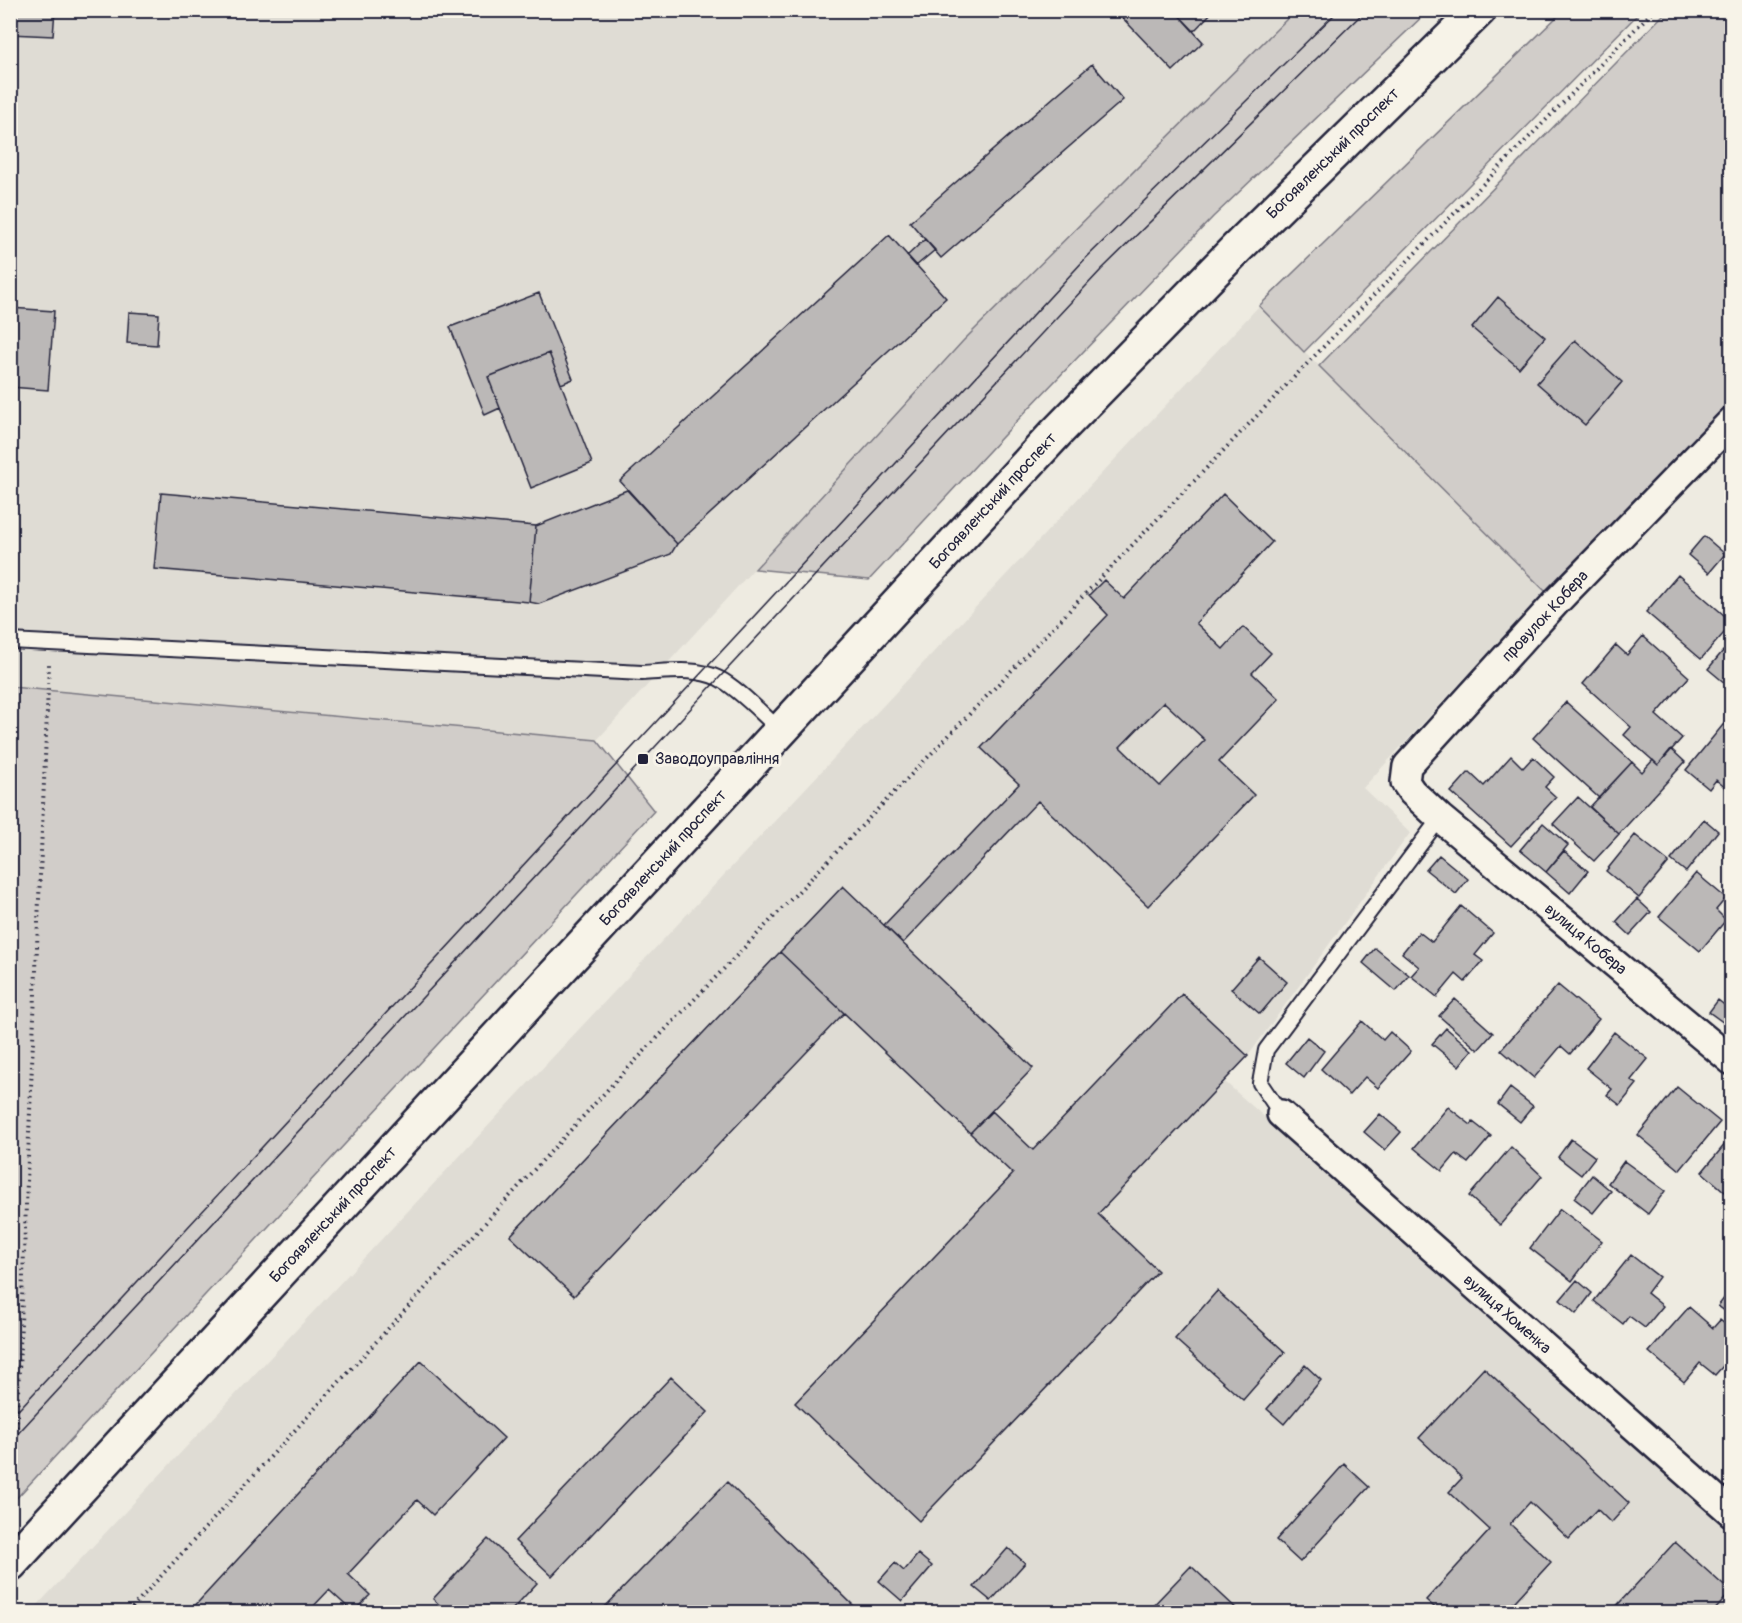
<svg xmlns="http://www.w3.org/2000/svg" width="1742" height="1623" viewBox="0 0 1742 1623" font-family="Pangolin,sans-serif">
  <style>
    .built { fill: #dfdcd4 }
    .green { fill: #d1cdc9; stroke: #7a7882; stroke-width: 1.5 }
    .building { fill: #bbb8b7; stroke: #22223b; stroke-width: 1.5; fill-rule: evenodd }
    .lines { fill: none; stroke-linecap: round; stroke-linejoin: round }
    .service-casing { stroke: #22223b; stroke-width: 18 }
    .minor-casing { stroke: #22223b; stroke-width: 32 }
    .secondary-casing { stroke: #22223b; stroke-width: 38 }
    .path { stroke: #22223b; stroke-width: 4; stroke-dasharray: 1.5 4.5; stroke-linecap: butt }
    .service { stroke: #f7f3e8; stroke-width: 14 }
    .minor { stroke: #f7f3e8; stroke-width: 27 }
    .secondary { stroke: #f7f3e8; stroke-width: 33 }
    .tram { stroke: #22223b; stroke-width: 1.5 }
    .poi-dot { fill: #22223b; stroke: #f7f3e8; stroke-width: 2 }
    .labels { text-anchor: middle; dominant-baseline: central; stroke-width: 6; stroke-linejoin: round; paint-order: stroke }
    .street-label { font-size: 16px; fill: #22223b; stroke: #f7f3e8 }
    .poi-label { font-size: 16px; fill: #22223b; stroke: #f7f3e8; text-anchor: start }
  </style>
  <rect width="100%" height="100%" fill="#eeebe1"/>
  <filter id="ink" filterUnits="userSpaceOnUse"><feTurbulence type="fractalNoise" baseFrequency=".0167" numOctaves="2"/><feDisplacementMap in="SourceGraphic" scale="12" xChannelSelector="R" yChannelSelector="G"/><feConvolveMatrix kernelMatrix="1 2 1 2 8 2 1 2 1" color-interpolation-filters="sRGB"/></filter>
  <g filter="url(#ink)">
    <path class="built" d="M10 11H1296L963 341 597 740 11 687Z
      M1259 306 1545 591 1363 788 1410 833 1248 1056 1224 1081 1731 1533V1612H31Z"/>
    <path class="green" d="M1296 10 1428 11 1213 217 1029 408 869 580 755 569 963 341Z
      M1564 10 1641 11 1304 352 1259 306Z
      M1667 11H1731V401L1545 591 1319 366Z
      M11 687 597 740 654 811 11 1504Z"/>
    <path class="building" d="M10 10H55L53 36 10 34Z
      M1115 10H1174L1203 42 1173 71Z
      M1174 10H1214L1194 31Z
      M1092 64 1123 100 941 258 910 222Z
      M889 235 946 298 677 544 620 481Z
      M925 239 935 250 916 266 907 256Z
      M539 293 573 379 561 384 549 353 488 377 500 408 485 415 450 327Z
      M1498 297 1545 337 1519 368 1472 328Z
      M10 308 54 311 48 390 10 387Z
      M129 312 159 314 157 345 127 343Z
      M1575 340 1622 382 1585 425 1537 383Z
      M549 353 592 463 531 488 488 377Z
      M627 490 677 544 671 554 539 604 529 602 536 526Z
      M161 493 536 526 529 602 154 569Z
      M1223 494 1272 542 1196 623 1223 649 1243 627 1271 653 1252 673 1279 699 1219 762 1254 795 1148 906 1038 801 903 943 884 925 1019 784 981 748 1108 615 1089 595 1104 580 1124 599ZM1164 702 1205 740 1160 786 1120 747Z
      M1704 536 1725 554 1709 573 1688 555Z
      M1678 575 1732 622V624L1701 659 1646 612Z
      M1643 636 1689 677 1656 715 1682 738 1658 765 1624 735 1631 727 1583 684 1616 645 1627 655Z
      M1723 651 1732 657V689L1708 669Z
      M1566 702 1632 762 1599 798 1533 738Z
      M1727 720 1732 724V793L1716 780 1709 789 1686 770Z
      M1671 749 1685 762 1619 834 1590 807 1632 762 1642 772 1653 760 1658 765Z
      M1511 756 1523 768 1533 757 1554 777 1545 787 1556 797 1511 846 1451 792 1469 772 1484 786Z
      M1578 797 1619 834 1594 861 1553 824Z
      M1704 819 1718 831 1686 872 1671 860Z
      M1543 823 1568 845 1546 872 1520 850Z
      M1635 835 1669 862 1639 898 1606 871Z
      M1564 851 1588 871 1570 893 1546 872Z
      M1439 855 1468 879 1456 894 1426 870Z
      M1696 873 1726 898 1716 910 1726 920 1700 951 1659 917Z
      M843 886 1033 1068 970 1133 780 952Z
      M1637 899 1651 912 1630 935 1616 922Z
      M1461 906 1493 933 1475 955 1483 961 1465 982 1456 974 1437 997 1411 976 1419 967 1402 953 1419 932 1432 942Z
      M1375 948 1409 975 1396 991 1363 963Z
      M780 952 844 1013 574 1296 510 1236Z
      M1259 957 1287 982 1260 1014 1231 989Z
      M1558 985 1599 1019 1570 1054 1561 1046 1534 1078 1501 1050Z
      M1182 994 1248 1056 1098 1214 1158 1271 919 1521 795 1403 1013 1174 970 1133 992 1111 1033 1150Z
      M1455 999 1493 1033 1478 1050 1439 1016Z
      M1718 1000 1732 1011 1724 1023 1709 1012Z
      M1362 1021 1383 1040 1390 1032 1411 1051 1378 1088 1365 1077 1349 1095 1321 1069Z
      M1446 1028 1472 1050 1459 1066 1432 1044Z
      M1614 1032 1648 1059 1631 1080 1637 1084 1620 1105 1607 1095 1612 1089 1586 1068Z
      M1307 1037 1324 1051 1304 1078 1286 1063Z
      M1677 1087 1720 1122 1680 1170 1638 1135Z
      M1510 1088 1533 1106 1520 1122 1498 1104Z
      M1448 1107 1471 1125 1473 1122 1491 1136 1468 1163 1456 1154 1442 1171 1414 1148Z
      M1380 1114 1401 1132 1385 1150 1364 1132Z
      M1731 1137H1732V1198L1702 1172Z
      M1571 1139 1595 1157 1581 1175 1558 1157Z
      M1511 1147 1542 1176 1500 1225 1469 1196Z
      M1624 1161 1665 1191 1648 1214 1608 1183Z
      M1592 1175 1611 1191 1593 1213 1574 1198Z
      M1560 1209 1602 1241 1572 1281 1530 1248Z
      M1631 1255 1659 1277 1647 1293 1663 1306 1645 1328 1629 1316 1623 1324 1594 1301Z
      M1577 1280 1592 1293 1576 1314 1560 1300Z
      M1732 1288V1316L1718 1306Z
      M1217 1291 1285 1352 1243 1400 1175 1339Z
      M1689 1307 1713 1328 1720 1320 1732 1330V1356L1715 1375 1700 1363 1684 1382 1649 1352Z
      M421 1361 504 1438 433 1515 417 1500 348 1574 370 1595 353 1612 329 1590 308 1612H189Z
      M1305 1365 1321 1380 1284 1424 1267 1409Z
      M1484 1368 1629 1503 1611 1523 1597 1509 1569 1539 1530 1502 1510 1524 1551 1562 1505 1612H1440L1426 1600 1490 1530 1449 1492 1462 1478 1419 1438Z
      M671 1377 708 1412 552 1576 515 1541Z
      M1344 1464 1369 1487 1300 1562 1276 1540Z
      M727 1482 858 1610 855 1612H600Z
      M488 1539 537 1583 510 1612H444L446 1611 433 1599Z
      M1675 1542 1731 1592 1713 1612H1611Z
      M1008 1548 1025 1563 991 1601 974 1587Z
      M918 1554 932 1566 902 1601 879 1581 895 1563 904 1571Z
      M1191 1566 1240 1612H1147Z"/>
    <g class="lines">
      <defs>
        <path id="service" d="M10 641 642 673C667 672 695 667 718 678 737 687 763 715 780 730
          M1281 1114 1260 1083 1266 1050 1440 818"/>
        <g id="minor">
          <path id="s1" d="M1732 421 1558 600 1407 766 1405 782 1412 792 1440 818 1732 1061"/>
          <path id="s2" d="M1281 1114 1732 1513"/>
        </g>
        <g id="secondary">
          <path id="s3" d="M10 1564 1056 433 1237 248 1479 10"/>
        </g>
      </defs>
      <use href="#service" class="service-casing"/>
      <use href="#minor" class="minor-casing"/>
      <use href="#secondary" class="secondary-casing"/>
      <path class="path" d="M13 1511 49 664
        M128 1612 611 1086 1328 342 1654 10"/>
      <use href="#service" class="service"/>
      <use href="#minor" class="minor"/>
      <use href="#secondary" class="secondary"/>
      <path class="tram" d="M10 1419 1086 258 1339 10
        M10 1442 719 678 1101 270 1366 10"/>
    </g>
  </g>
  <rect class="poi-dot" x="637" y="753" width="12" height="12" rx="3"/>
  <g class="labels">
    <g class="street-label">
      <text stroke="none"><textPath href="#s3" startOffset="1934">Богоявленський проспект</textPath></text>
      <text stroke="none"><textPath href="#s3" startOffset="1448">Богоявленський проспект</textPath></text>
      <text transform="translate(1545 616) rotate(-47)">провулок Кобера</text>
      <text stroke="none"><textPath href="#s3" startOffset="962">Богоявленський проспект</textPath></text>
      <text stroke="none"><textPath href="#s1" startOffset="730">вулиця Кобера</textPath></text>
      <text stroke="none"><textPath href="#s3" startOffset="476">Богоявленський проспект</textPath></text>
      <text stroke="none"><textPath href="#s2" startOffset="302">вулиця Хоменка</textPath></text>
    </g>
    <g class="poi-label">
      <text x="655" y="759">Заводоуправління</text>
    </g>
  </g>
  <rect width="1742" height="1623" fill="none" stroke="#f7f3e8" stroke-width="36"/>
  <rect x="18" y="18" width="1706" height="1587" fill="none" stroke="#22223b" stroke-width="2" filter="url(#ink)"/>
</svg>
